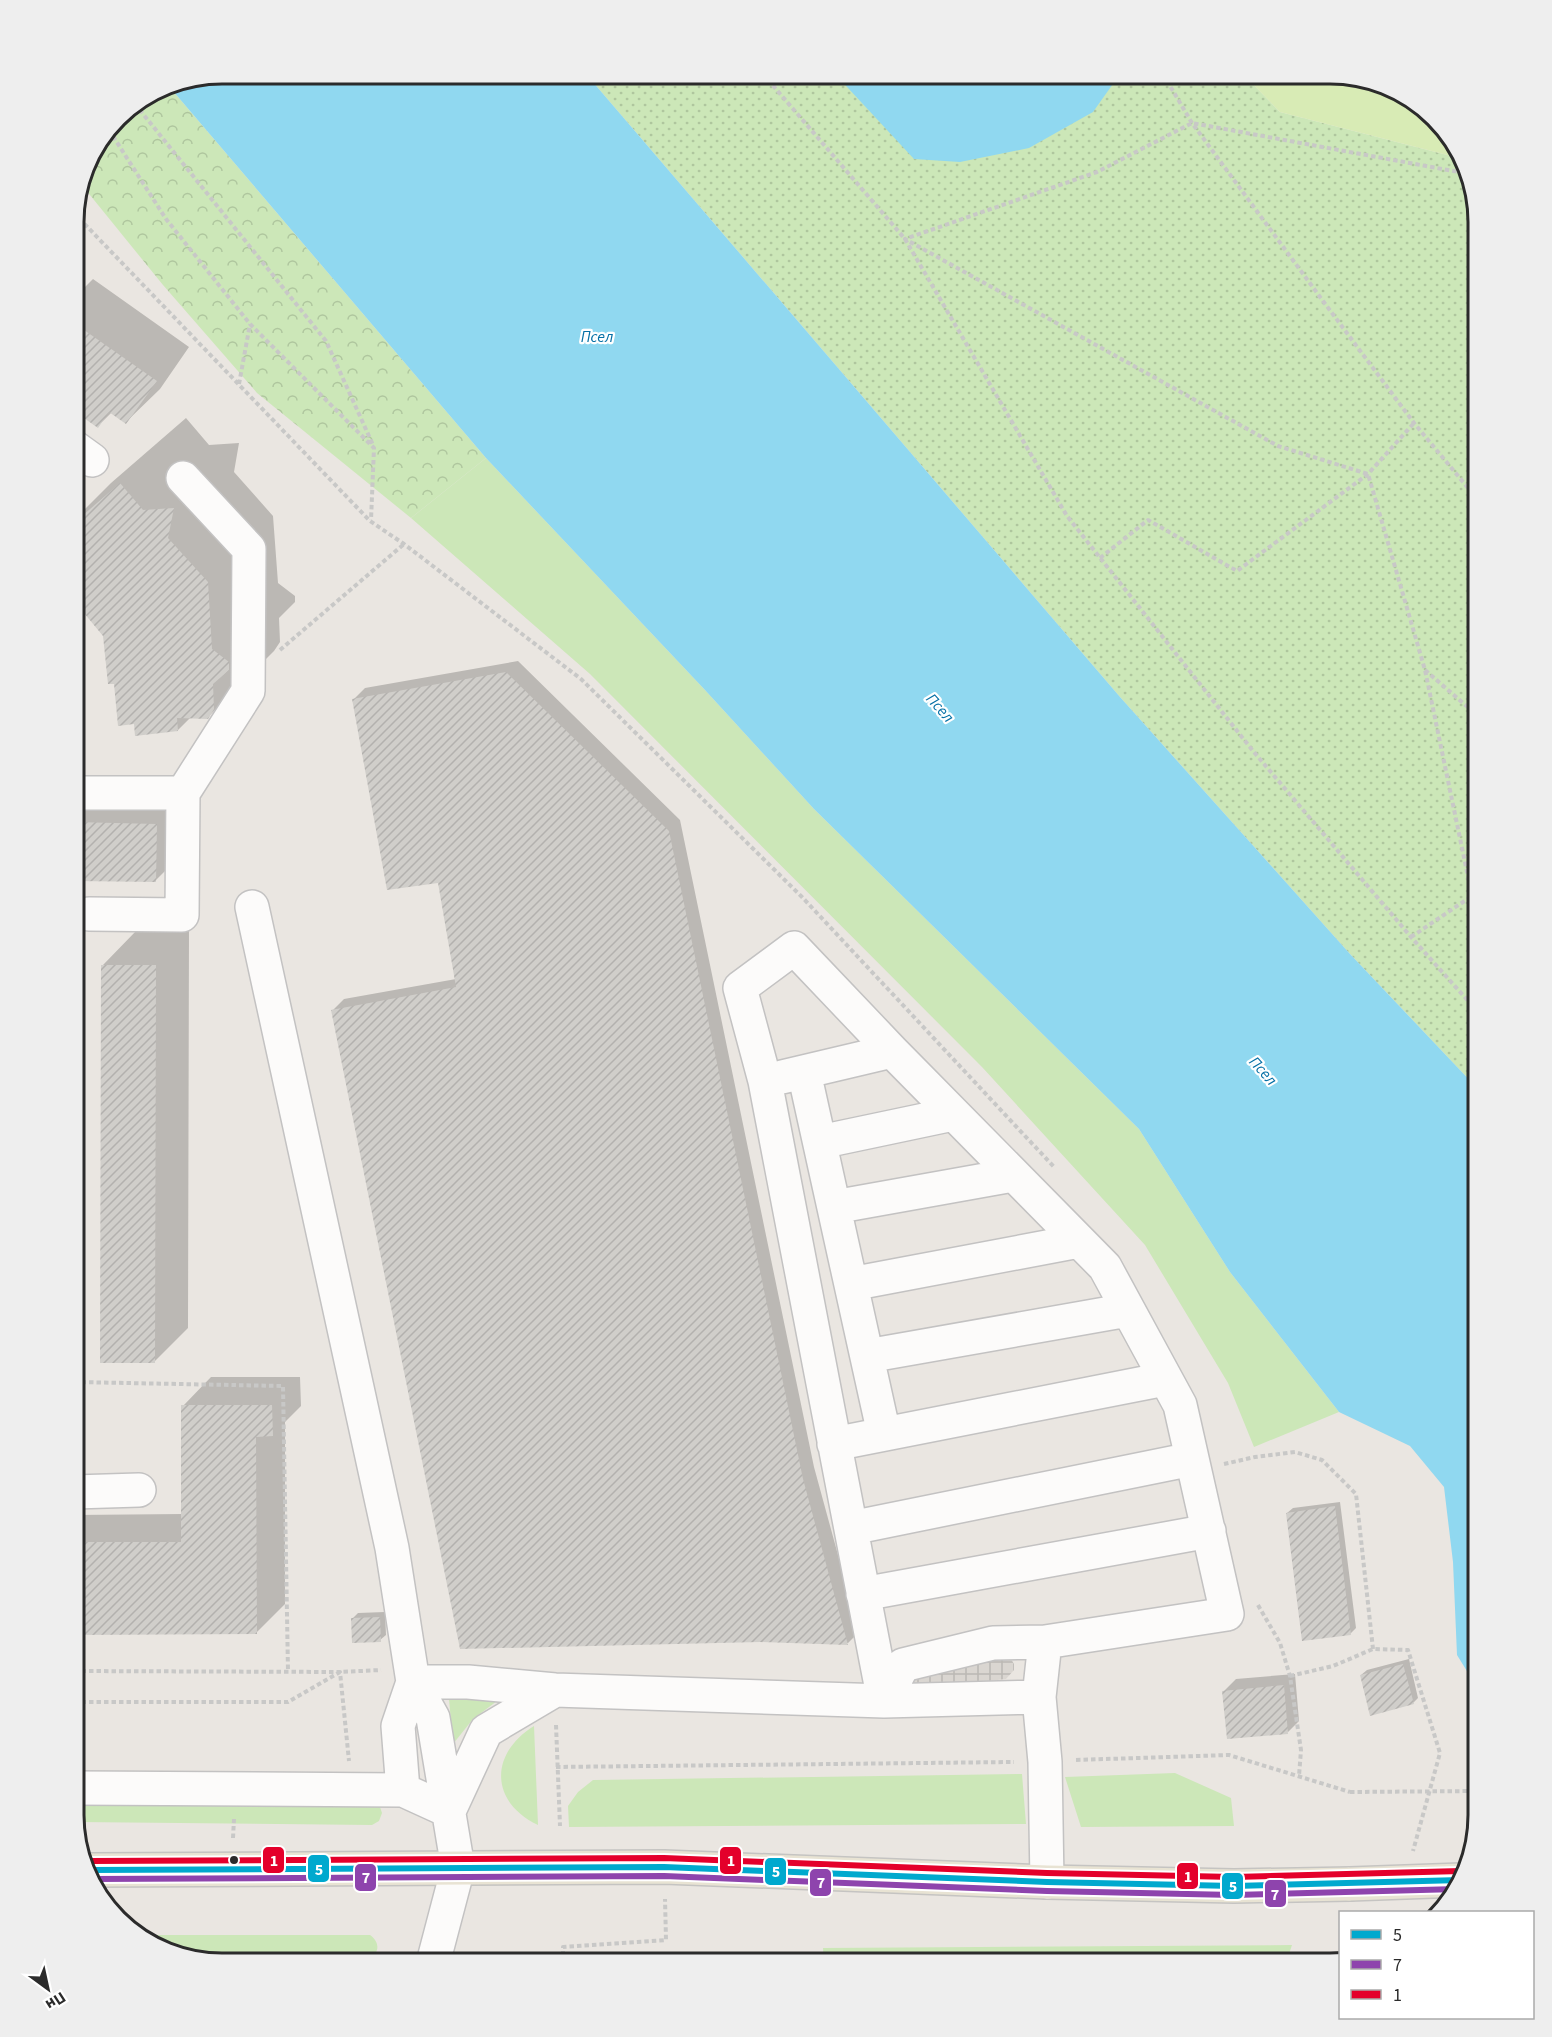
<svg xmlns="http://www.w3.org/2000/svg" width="1552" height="2037" viewBox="0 0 1552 2037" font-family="'Source Sans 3',sans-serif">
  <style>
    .grass { fill: #cce7b8 }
    .forest { fill: url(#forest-crowns) }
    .park { fill: url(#park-dots) }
    .pitch { fill: #d8ebb5 }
    .plaza { fill: url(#plaza-grid) }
    .water { fill: #90d8f0 }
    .pier { fill: #eae6e1 }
    .shadow { fill: #0003 }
    .building { fill: url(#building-hatch) }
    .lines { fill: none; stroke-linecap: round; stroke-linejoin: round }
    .minor-casing { stroke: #c3c2c2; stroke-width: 36 }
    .major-casing { stroke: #c5c4c2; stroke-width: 36 }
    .path { stroke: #c8c8c7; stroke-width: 4; stroke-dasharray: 4.5 3; stroke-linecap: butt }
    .minor { stroke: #fcfbfa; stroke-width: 33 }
    .major { stroke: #e8e3d3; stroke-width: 33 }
    .major-bridge-casing { stroke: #c5c4c2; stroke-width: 36; stroke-linecap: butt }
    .path-bridge { stroke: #c8c8c7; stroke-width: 4; stroke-dasharray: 4.5 3; stroke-linecap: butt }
    .major-bridge { stroke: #e8e3d3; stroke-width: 33 }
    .bus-1-casing { stroke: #fff; stroke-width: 10 }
    .bus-2-casing { stroke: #fff; stroke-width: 10 }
    .bus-3-casing { stroke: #fff; stroke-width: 10 }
    .bus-1 { stroke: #00a9ce; stroke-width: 6 }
    .bus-2 { stroke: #8e44ad; stroke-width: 6 }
    .bus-3 { stroke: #e4002b; stroke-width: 6 }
    .bus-dot { fill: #2b2b2b; stroke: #fff; stroke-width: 2 }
    .labels { text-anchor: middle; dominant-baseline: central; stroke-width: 4.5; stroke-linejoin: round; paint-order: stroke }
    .water-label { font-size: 16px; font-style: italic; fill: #0570a6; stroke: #fff }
    .rim { fill: none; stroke: #2b2b2b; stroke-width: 3 }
    .line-badge { stroke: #fff; stroke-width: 2 }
    .badge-label { font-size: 16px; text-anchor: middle; font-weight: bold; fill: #fff }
  </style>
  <defs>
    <pattern id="forest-crowns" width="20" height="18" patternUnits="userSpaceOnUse" patternTransform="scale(1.5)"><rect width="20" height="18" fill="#cce7b8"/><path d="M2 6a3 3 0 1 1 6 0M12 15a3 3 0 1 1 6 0" fill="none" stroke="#afc69e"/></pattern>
    <pattern id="park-dots" width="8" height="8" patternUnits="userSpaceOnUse" patternTransform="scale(1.5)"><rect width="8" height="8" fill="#cce7b8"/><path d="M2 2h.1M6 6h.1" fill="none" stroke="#afc69e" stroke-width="1.8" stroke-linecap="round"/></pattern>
    <pattern id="plaza-grid" width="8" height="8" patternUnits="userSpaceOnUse" patternTransform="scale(1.5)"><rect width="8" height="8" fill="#dad6d1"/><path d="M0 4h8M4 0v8" fill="none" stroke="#bbb8b4"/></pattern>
    <pattern id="building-hatch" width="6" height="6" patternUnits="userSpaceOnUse" patternTransform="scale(1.5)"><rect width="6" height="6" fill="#d0ceca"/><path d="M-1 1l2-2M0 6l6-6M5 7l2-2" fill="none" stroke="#b3b1ae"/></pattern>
  </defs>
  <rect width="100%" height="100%" fill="#eae6e1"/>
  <path class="grass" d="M486 458 705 690 814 809 1139 1129 1230 1272 1339 1412 1254 1447 1228 1383 1145 1245 982 1067 590 674 411 518Z
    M501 1698 473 1719 453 1744 449 1699Z
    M534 1726 538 1825C490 1802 489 1754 534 1726Z
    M1175 1773 1231 1798 1234 1826 1081 1827 1065 1777Z
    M1022 1774 1026 1824 569 1827 568 1806 578 1792 593 1780Z
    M74 1799 379 1804 382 1813 379 1821 372 1825 76 1822 74 1815Z
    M139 1935H370C380 1942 380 1953 369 1959H206L148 1944Z
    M1292 1945 1289 1954 1258 1963H824L823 1948Z"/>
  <path class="forest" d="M167 84 486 458 411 518 257 393 163 285 81 184 89 156 124 111Z"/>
  <path class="park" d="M586 74H1243L1280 112 1459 158 1478 222V1089L1350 954 1120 697Z"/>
  <path class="pitch" d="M1243 74H1339L1404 93 1454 140 1459 158 1280 112Z"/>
  <path class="plaza" d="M1001 1653 1011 1659 1014 1664V1670L1006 1679 920 1689 912 1686 911 1682V1677Z"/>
  <path class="water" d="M222 74H586L1120 697 1350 954 1478 1089V1689L1457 1655 1453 1562 1444 1487 1410 1446 1339 1412 1230 1272 1139 1129 814 809 705 690 486 458 167 84Z
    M835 74H1004L1010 79 1021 74H1120L1093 112 1029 148 960 162 914 159Z"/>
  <path class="pier" d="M1478 1788V1815L1459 1889 1441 1908 1440 1905 1476 1790Z"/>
  <path class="shadow" d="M93 279 189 347 160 389 126 422 112 412 98 426 74 409V298Z
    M186 418 209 445 239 443 234 472 273 516 278 583 295 596V602L279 618 280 642 274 651 208 717H191L178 730 135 722 115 682 104 636 74 599V520L111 483Z
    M518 661 680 820 814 1467 859 1632 848 1643 760 1641 332 1011 344 999 456 979 439 881 354 699 365 688Z
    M74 789 191 791 189 847 155 881 74 879Z
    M136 931H189L188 1328 155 1361 103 965Z
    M211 1377H300L301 1406 285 1422V1604L256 1633H74V1515L183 1514V1406Z
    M1340 1502 1356 1628 1350 1634 1287 1513 1293 1508Z
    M385 1612 386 1635 380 1640 352 1619 358 1613Z
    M1409 1659 1418 1698 1413 1703 1361 1675 1367 1670Z
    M1295 1674 1299 1721 1288 1732 1224 1691 1236 1679Z"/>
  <path class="building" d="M74 323 157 381 126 424 109 412 98 428 74 411Z
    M120 483 143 510 174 508 168 538 208 582 212 649 229 662V670L213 684 214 709 208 719 177 718 178 731 135 736 134 724 118 726 114 684H108L103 636 74 601V523Z
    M506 672 669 831 803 1479 848 1645 760 1642 460 1649 331 1010 456 987 438 883 387 890 352 699Z
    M74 822 157 824 156 882 74 881Z
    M101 965H156L155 1363H100Z
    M181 1405H272L273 1436 256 1437 257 1634 74 1635V1542H181Z
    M1335 1506 1351 1635 1302 1641 1286 1513Z
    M380 1617 381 1642 352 1643 351 1618Z
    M1403 1664 1414 1704 1370 1716 1360 1675Z
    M1284 1685 1288 1734 1227 1739 1222 1691Z"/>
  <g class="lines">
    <defs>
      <path id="minor" d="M74 447 92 460
        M74 793H183
        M252 907 392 1548 413 1682 398 1726 403 1790
        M89 914 182 915 183 793 248 691 249 549 183 478
        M804 1072 884 1434
        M782 1077 892 1051
        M820 1142 953 1114
        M834 1207 1013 1175
        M851 1284 1079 1241
        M867 1356 1128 1310
        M834 1444 1165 1379
        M74 1492 139 1490
        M851 1528 1192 1459
        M863 1594 1209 1531
        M413 1682H468L555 1690 884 1701 903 1665 993 1643 1045 1642 1039 1697 1045 1762 1047 1882
        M413 1682 433 1718 458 1868 433 1963
        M1039 1697 884 1701 765 1081 740 988 794 948 892 1051 1105 1267 1180 1405 1227 1614 1045 1642
        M74 1788 403 1790 449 1811
        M449 1811 486 1731 555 1690"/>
      <path id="major" d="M90 1870 664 1867 1047 1882 1234 1886 1350 1884"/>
    </defs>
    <use href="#minor" class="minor-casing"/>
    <use href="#major" class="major-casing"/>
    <path class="path" d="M763 74 905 239 1067 516 1253 751 1411 937 1478 1012
      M1163 74 1192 123 1323 301 1414 423 1478 500
      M135 104 326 341 373 445
      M109 130 166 219 250 324 374 448 371 520
      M1464 173 1192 123 1097 172 905 239 1278 446 1368 474 1425 670 1472 896 1478 906
      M74 213 370 521 404 544 581 679 802 897 1054 1167
      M239 384 250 324
      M1100 558 1148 520 1237 571 1368 474 1414 423
      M280 650 404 544
      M1425 670 1478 716
      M1411 937 1472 896 1478 882
      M74 1382 283 1386 288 1672
      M1224 1464 1255 1457 1295 1452 1322 1460 1356 1494 1373 1649
      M1258 1605 1280 1643 1290 1676 1301 1750 1299 1776
      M74 1671 340 1672 349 1761
      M1290 1676 1333 1666 1373 1649 1408 1650 1440 1753 1413 1851
      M74 1702H288L340 1672 381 1670
      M556 1725 560 1826
      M1076 1760 1229 1755 1350 1792
      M556 1767 1014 1762
      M233 1838 234 1819
      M563 1963V1947L666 1940 665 1899"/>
    <use href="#minor" class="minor"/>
    <use href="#major" class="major"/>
    <defs>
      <path id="major-bridge" d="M1350 1884 1461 1880"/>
    </defs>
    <use href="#major-bridge" class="major-bridge-casing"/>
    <path class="path-bridge" d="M1350 1792 1478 1791"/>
    <use href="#major-bridge" class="major-bridge"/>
    <defs>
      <path id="bus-1" d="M90 1870 664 1867 1047 1882 1234 1886 1461 1880"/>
      <path id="bus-2" d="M93 1879 664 1876 1047 1891 1234 1895 1458 1889"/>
      <path id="bus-3" d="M90 1861 664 1858 1047 1873 1234 1877 1461 1871"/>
    </defs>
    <use href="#bus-1" class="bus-1-casing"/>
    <use href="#bus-2" class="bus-2-casing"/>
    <use href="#bus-3" class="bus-3-casing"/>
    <use href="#bus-1" class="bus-1"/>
    <use href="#bus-2" class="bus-2"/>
    <use href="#bus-3" class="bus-3"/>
  </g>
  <circle class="bus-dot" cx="234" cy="1860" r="5"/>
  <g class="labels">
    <g class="water-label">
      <text x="597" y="337">Псел</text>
      <text transform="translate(940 708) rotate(48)">Псел</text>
      <text transform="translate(1263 1071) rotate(48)">Псел</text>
    </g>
  </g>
  <path d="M0 0H1552V2037H0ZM222 84H1330A138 138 0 0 1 1468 222V1815A138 138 0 0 1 1330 1953H222A138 138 0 0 1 84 1815V222A138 138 0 0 1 222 84Z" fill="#eee" fill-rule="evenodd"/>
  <path class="rim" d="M222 84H1330A138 138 0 0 1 1468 222V1815A138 138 0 0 1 1330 1953H222A138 138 0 0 1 84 1815V222A138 138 0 0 1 222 84Z"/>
  <g class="line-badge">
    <rect x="262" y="1846" width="23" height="28" rx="6" fill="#e4002b"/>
    <rect x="719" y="1846" width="23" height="29" rx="6" fill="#e4002b"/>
    <rect x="307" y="1854" width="23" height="29" rx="6" fill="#00a9ce"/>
    <rect x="764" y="1857" width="23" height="29" rx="6" fill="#00a9ce"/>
    <rect x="1176" y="1862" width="23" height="28" rx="6" fill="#e4002b"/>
    <rect x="354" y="1863" width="23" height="29" rx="6" fill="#8e44ad"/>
    <rect x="809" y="1868" width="23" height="29" rx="6" fill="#8e44ad"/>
    <rect x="1221" y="1872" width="23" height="28" rx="6" fill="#00a9ce"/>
    <rect x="1264" y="1879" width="23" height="29" rx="6" fill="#8e44ad"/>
  </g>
  <g class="badge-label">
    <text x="274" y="1866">1</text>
    <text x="731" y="1866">1</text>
    <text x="319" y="1875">5</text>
    <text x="776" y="1877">5</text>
    <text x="1188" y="1882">1</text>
    <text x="366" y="1883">7</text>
    <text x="821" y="1888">7</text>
    <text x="1233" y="1892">5</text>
    <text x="1275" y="1900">7</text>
  </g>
  <rect x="1339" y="1911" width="195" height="108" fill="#ffffff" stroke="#aaaaaa" stroke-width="1.5"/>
  <rect x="1351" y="1930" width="30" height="9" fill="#00a9ce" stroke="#aaaaaa" stroke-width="1.5"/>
  <text x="1393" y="1941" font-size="18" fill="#2b2b2b">5</text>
  <rect x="1351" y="1960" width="30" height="9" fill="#8e44ad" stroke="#aaaaaa" stroke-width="1.5"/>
  <text x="1393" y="1971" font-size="18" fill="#2b2b2b">7</text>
  <rect x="1351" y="1990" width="30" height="9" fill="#e4002b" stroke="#aaaaaa" stroke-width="1.5"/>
  <text x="1393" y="2001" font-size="18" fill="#2b2b2b">1</text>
  <g transform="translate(48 1989) rotate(147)" stroke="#ffffff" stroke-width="4.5" paint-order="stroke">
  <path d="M0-4.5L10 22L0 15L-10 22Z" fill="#2b2b2b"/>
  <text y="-9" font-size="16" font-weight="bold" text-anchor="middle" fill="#2b2b2b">Пн</text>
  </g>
</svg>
